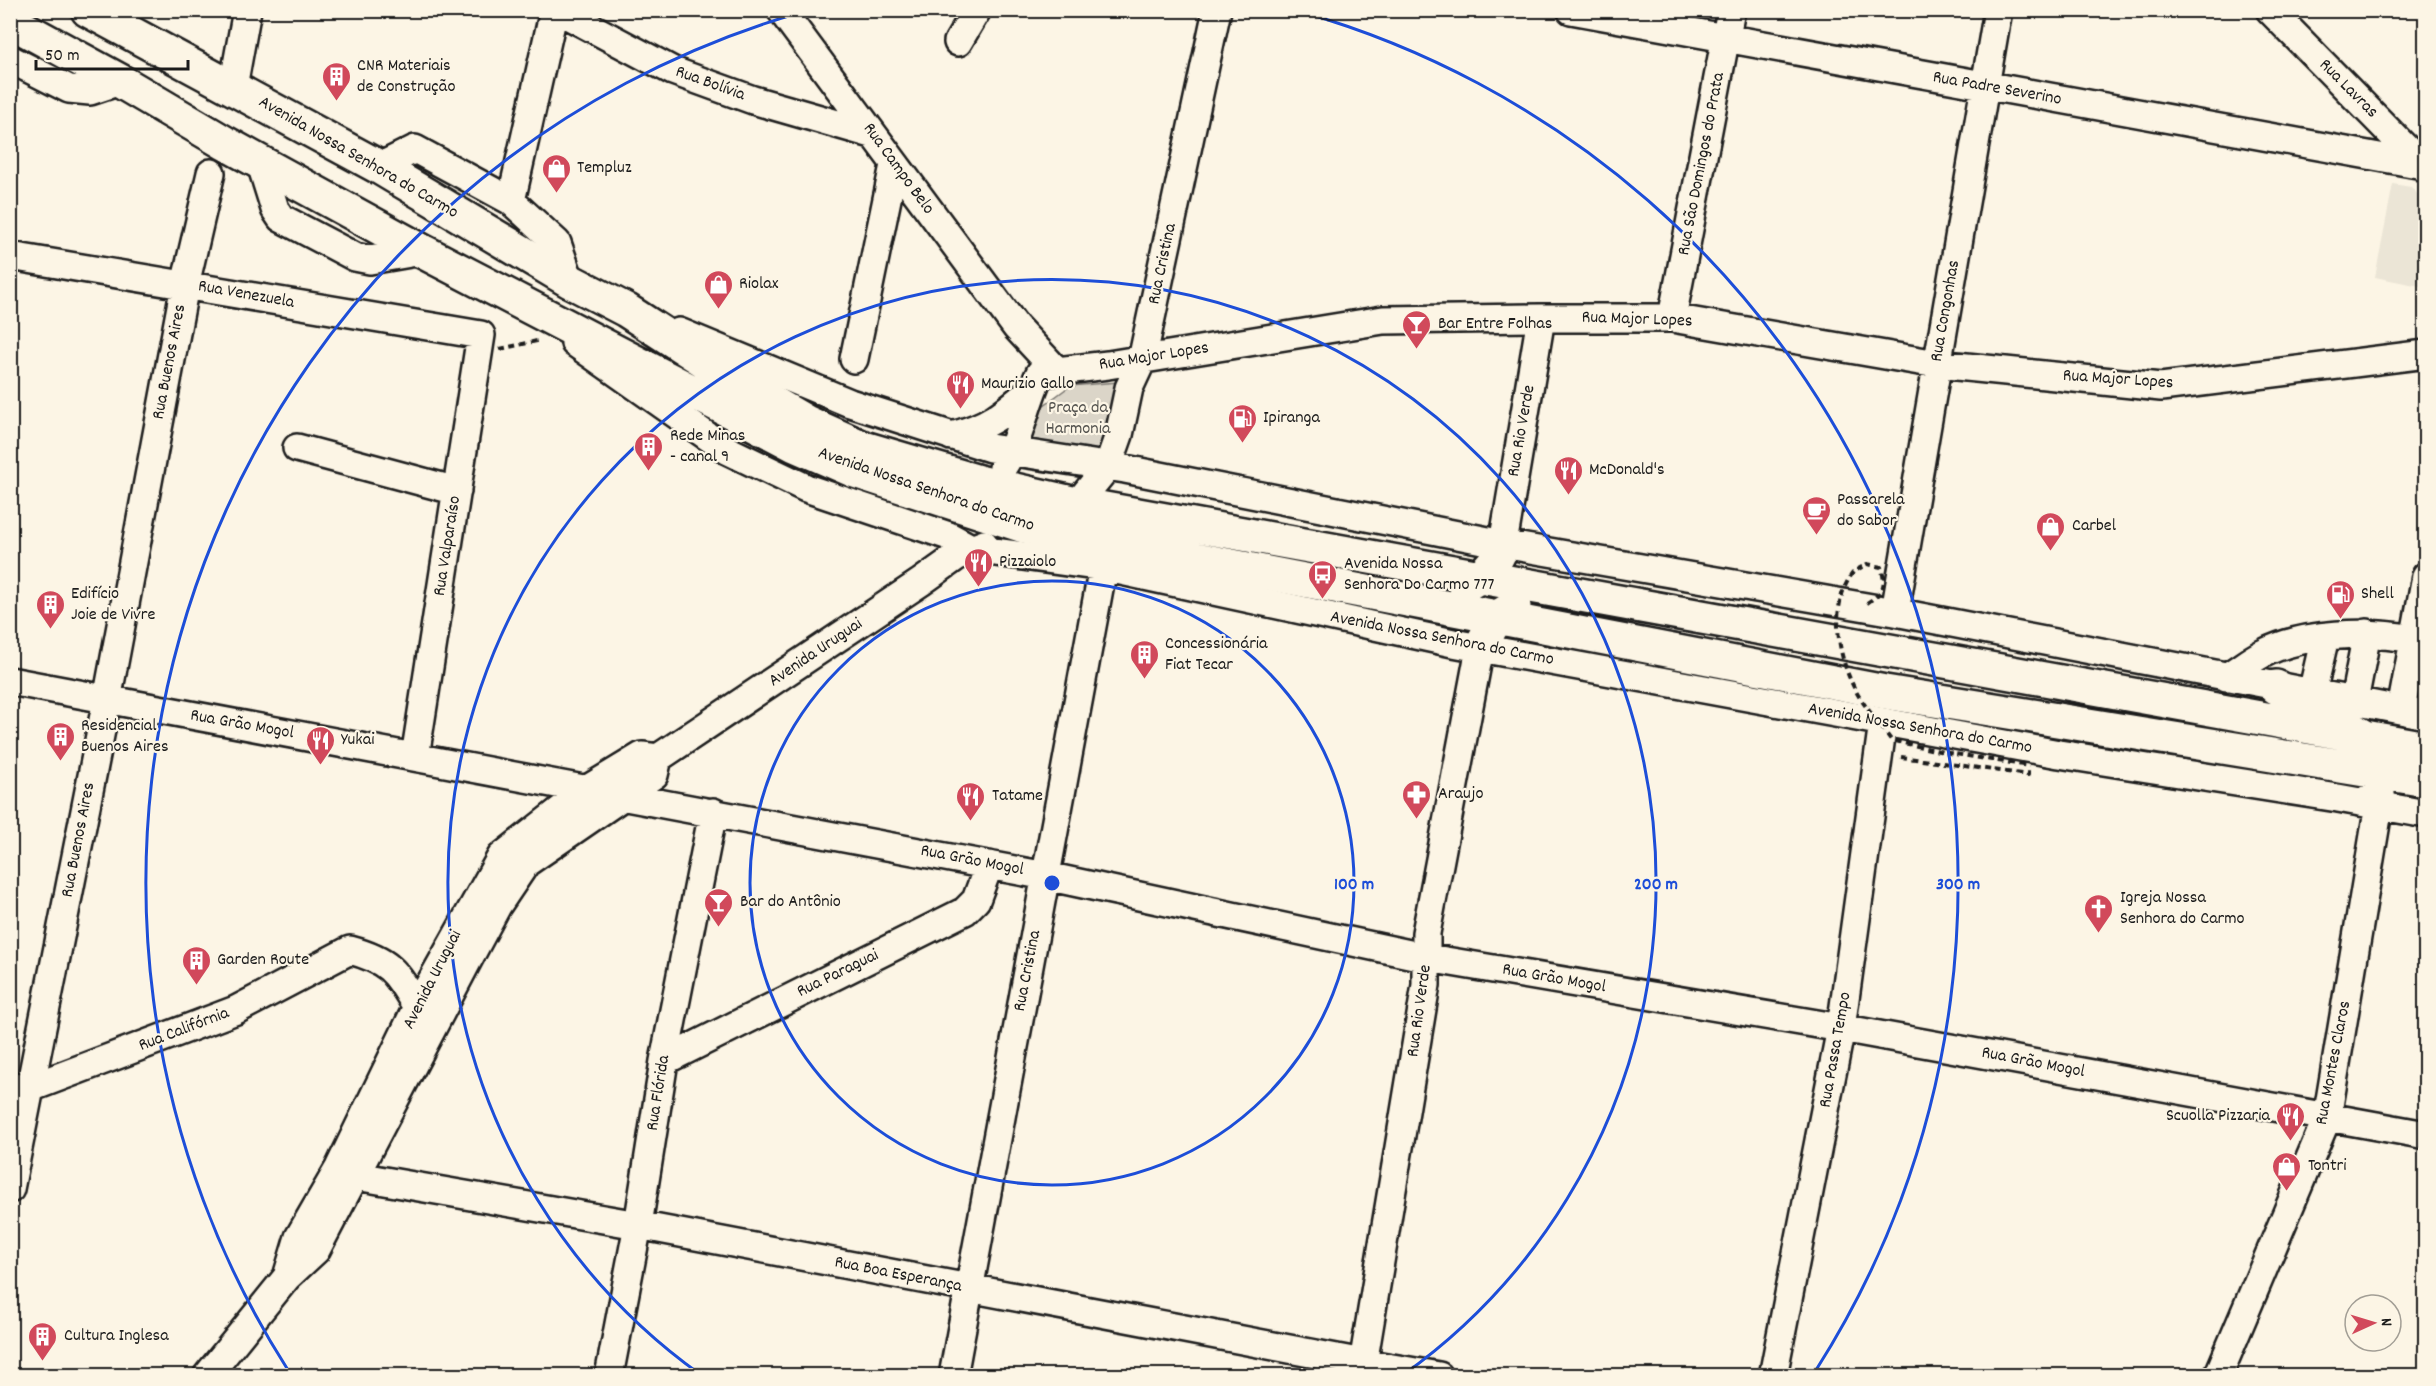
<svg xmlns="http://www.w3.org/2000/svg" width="2436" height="1386" viewBox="0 0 2436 1386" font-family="Dekko,sans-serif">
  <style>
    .built { fill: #ebe5d6 }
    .green { fill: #dbd5c8; stroke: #7c7872; stroke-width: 1.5 }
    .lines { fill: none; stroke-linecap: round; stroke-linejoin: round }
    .minor-casing { stroke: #1c1c1c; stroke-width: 32 }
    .major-casing { stroke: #1c1c1c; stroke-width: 38 }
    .path { stroke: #1c1c1c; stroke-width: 4; stroke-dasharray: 6 4.5; stroke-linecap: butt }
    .minor { stroke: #fcf5e5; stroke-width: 27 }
    .major { stroke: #fcf5e5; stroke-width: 33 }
    .path-bridge { stroke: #1c1c1c; stroke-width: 4; stroke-dasharray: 6 4.5; stroke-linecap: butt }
    .ring { fill: none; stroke: #1d4ed8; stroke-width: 3 }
    .labels { text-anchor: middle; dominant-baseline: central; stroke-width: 4.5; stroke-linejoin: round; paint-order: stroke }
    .poi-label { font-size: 18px; fill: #1c1c1c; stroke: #fcf5e5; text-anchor: start }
    .street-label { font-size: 18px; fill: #1c1c1c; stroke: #fcf5e5 }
    .park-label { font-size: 18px; fill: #555450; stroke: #fcf5e5 }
    .centre { fill: #1d4ed8; stroke: #fcf5e5; stroke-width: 3 }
    .ring-label { font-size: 18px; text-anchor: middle; font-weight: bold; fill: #1d4ed8; stroke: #fcf5e5; stroke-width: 4.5; stroke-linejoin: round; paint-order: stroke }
  </style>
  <rect width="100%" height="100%" fill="#fcf5e5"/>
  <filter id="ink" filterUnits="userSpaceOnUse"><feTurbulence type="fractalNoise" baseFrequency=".0167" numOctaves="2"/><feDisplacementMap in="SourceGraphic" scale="12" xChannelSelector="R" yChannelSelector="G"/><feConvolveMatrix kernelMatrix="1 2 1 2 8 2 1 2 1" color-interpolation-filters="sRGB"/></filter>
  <g filter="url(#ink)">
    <path class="built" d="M2393 184 2411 187 2425 202V287L2375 277Z"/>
    <path class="green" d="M1118 382 1100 453 1021 439 1032 414 1070 386Z"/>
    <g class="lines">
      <defs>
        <path id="minor" d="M558 10 673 71 753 100 872 134
          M781 10 1016 327 1057 371
          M1571 10 2423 165
          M2270 10 2425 168
          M958 42 977 10
          M10 59 69 89 90 91 120 81
          M233 87 247 10
          M260 161 275 209 281 218 355 257 370 260 422 251
          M379 167 415 149 511 201 557 243 570 281
          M511 201 554 10
          M10 256 481 335 415 757
          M1672 318 1731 10
          M679 332 850 403 990 448 1125 469 1503 544 1895 612 2426 715
          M575 343 727 450 806 488 949 536 973 549 1103 567 1453 643 2059 754 2338 798 2426 814
          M854 359 894 165
          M1040 373 1108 365 1383 320 1541 318H1672L1937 364 2161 387 2426 354
          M951 436C988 427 1003 414 1031 390
          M297 448 457 491
          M1003 467C1021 438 1025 403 1040 373
          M1060 510 1077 504 1108 466 1119 435 1129 388 1142 360 1217 10
          M1503 544 1541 318
          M1895 612 1998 10
          M2226 677C2238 670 2249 661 2262 654 2303 632 2368 631 2413 639
          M10 681 1046 876 1428 958 1841 1028 2426 1135
          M2312 693 2325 637
          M2354 701 2367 633
          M2401 710 2426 576
          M664 1061 965 911 976 900 989 865
          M10 1086 30 1088 236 1010 350 950C391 961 396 972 417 1007
          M356 1176 638 1225 1363 1363 1439 1376
          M10 1189 107 700 185 285 211 173
          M287 1277 299 1237 339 1168 417 1007 501 857 586 790 642 756 658 758 921 582 963 552 984 544
          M207 1376 287 1277 316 1250 468 960 497 906 526 863 654 775 658 758
          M609 1376 638 1225 664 1061 713 812
          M953 1376 1103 567
          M1361 1376 1426 985V933L1480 648
          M1773 1376 1841 1028 1883 722
          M2218 1376 2327 1118 2379 805"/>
        <path id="major" d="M88 10 379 167 570 281 626 310 737 382 806 422 864 448 979 482 1077 504 2426 748
          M10 21 120 81 225 143 422 251 795 445 855 471 1024 526 1885 692 2426 780
          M1465 585C1484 575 1496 565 1503 544
          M1480 648 1496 618 1514 607
          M2276 687 2367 738 2374 752 2379 805"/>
      </defs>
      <use href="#minor" class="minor-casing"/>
      <use href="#major" class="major-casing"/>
      <path class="path" d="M500 349 537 341
        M1901 757 2028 775V769"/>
      <use href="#minor" class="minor"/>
      <use href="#major" class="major"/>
      <path class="path-bridge" d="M1867 603C1883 592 1887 587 1881 567L1867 564C1862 567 1855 570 1852 574 1827 609 1839 665 1860 698 1870 713 1881 726 1891 740L1943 752 2029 766"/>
    </g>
  </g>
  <g class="ring">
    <circle cx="1052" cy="883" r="302"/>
    <path d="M701 1375A604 604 0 1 1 1403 1375"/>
    <path d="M288 1370A906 906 0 0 1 802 12M1302 12A906 906 0 0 1 1816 1370"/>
  </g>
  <defs>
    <symbol id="building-pin" viewBox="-11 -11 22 30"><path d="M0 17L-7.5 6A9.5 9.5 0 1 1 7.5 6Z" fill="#d1495b" stroke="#fcf5e5"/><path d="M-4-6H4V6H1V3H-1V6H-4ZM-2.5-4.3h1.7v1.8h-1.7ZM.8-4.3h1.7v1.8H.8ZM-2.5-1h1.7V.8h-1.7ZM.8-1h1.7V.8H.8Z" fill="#fff"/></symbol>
    <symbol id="shop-pin" viewBox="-11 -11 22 30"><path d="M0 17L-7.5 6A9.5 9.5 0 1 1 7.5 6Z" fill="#d1495b" stroke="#fcf5e5"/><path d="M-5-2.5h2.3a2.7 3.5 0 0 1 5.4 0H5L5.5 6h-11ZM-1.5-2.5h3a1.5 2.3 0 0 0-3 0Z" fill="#fff"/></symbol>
    <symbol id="bar-pin" viewBox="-11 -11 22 30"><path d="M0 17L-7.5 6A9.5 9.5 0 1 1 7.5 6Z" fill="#d1495b" stroke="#fcf5e5"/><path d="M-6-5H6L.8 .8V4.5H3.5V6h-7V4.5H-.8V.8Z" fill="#fff"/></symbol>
    <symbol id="restaurant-pin" viewBox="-11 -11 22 30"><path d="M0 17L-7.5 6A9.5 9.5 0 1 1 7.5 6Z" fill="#d1495b" stroke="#fcf5e5"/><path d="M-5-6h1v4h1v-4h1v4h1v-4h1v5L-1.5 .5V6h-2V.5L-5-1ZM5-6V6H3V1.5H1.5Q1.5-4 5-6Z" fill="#fff"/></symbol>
    <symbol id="fuel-pin" viewBox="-11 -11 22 30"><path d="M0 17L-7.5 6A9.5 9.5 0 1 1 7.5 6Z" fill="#d1495b" stroke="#fcf5e5"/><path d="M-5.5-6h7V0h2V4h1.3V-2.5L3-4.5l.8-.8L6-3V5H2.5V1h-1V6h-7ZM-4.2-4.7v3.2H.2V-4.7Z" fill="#fff"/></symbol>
    <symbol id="cafe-pin" viewBox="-11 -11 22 30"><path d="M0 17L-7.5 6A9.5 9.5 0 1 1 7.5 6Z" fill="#d1495b" stroke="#fcf5e5"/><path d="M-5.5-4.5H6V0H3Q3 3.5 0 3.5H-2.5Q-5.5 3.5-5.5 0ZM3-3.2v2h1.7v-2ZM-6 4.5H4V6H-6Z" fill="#fff"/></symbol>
    <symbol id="bus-pin" viewBox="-11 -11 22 30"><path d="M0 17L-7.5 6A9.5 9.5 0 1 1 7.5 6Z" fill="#d1495b" stroke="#fcf5e5"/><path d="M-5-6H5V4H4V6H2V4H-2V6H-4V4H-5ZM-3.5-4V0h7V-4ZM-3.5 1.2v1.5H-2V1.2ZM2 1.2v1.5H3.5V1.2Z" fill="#fff"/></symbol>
    <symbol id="pharmacy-pin" viewBox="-11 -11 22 30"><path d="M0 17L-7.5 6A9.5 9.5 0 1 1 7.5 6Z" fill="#d1495b" stroke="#fcf5e5"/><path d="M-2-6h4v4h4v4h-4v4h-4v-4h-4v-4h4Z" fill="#fff"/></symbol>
    <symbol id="church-pin" viewBox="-11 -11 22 30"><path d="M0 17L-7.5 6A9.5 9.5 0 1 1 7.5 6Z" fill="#d1495b" stroke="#fcf5e5"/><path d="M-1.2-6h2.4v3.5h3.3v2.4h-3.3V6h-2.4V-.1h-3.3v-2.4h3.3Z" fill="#fff"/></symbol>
  </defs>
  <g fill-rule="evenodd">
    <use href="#building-pin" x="320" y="60" width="33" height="45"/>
    <use href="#shop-pin" x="540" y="152" width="33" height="45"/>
    <use href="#shop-pin" x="702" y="268" width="33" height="45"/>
    <use href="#bar-pin" x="1400" y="308" width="33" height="45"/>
    <use href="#restaurant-pin" x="944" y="368" width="33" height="45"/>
    <use href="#fuel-pin" x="1226" y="402" width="33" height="45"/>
    <use href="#building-pin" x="632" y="430" width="33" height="45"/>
    <use href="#restaurant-pin" x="1552" y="454" width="33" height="45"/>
    <use href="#cafe-pin" x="1800" y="494" width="33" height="45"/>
    <use href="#shop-pin" x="2034" y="510" width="33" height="45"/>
    <use href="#restaurant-pin" x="962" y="546" width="33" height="45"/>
    <use href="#bus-pin" x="1306" y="558" width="33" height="45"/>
    <use href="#fuel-pin" x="2324" y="578" width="33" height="45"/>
    <use href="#building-pin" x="34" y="588" width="33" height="45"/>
    <use href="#building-pin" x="1128" y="638" width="33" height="45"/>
    <use href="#building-pin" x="44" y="720" width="33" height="45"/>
    <use href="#restaurant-pin" x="304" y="724" width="33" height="45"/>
    <use href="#pharmacy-pin" x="1400" y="778" width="33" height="45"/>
    <use href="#restaurant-pin" x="954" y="780" width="33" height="45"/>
    <use href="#bar-pin" x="702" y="886" width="33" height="45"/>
    <use href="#church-pin" x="2082" y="892" width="33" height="45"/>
    <use href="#building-pin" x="180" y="944" width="33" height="45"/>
    <use href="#restaurant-pin" x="2274" y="1100" width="33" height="45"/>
    <use href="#shop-pin" x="2270" y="1150" width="33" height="45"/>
    <use href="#building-pin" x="26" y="1320" width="33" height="45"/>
  </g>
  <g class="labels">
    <g class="poi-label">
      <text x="357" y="66">CNR Materiais<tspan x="357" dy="21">de Construção</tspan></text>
      <text x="577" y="168">Templuz</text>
      <text x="739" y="284">Riolax</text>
      <text x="1438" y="324">Bar Entre Folhas</text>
      <text x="981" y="384">Maurizio Gallo</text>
      <text x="1263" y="418">Ipiranga</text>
      <text x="670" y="436">Rede Minas<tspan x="670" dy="21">- canal 9</tspan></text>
      <text x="1589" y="470">McDonald's</text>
      <text x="1837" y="500">Passarela<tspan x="1837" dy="21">do Sabor</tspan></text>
      <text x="2072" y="526">Carbel</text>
      <text x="999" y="562">Pizzaiolo</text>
      <text x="1344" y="564">Avenida Nossa<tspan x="1344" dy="21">Senhora Do Carmo 777</tspan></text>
      <text x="71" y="594">Edifício<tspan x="71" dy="21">Joie de Vivre</tspan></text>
      <text x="2361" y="594">Shell</text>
      <text x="1165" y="644">Concessionária<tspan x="1165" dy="21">Fiat Tecar</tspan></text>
      <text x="81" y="726">Residencial<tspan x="81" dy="21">Buenos Aires</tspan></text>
      <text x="341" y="740">Yukai</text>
      <text x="1438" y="794">Araujo</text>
      <text x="992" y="796">Tatame</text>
      <text x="2120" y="898">Igreja Nossa<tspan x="2120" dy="21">Senhora do Carmo</tspan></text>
      <text x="740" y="902">Bar do Antônio</text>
      <text x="217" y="960">Garden Route</text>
      <text x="2270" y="1116" text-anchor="end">Scuolla Pizzaria</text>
      <text x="2308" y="1166">Tontri</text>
      <text x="64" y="1336">Cultura Inglesa</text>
    </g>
    <g class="street-label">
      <text transform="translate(710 84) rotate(20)">Rua Bolívia</text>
      <text transform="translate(1997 89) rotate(10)">Rua Padre Severino</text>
      <text transform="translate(2348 89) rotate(45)">Rua Lavras</text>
      <text transform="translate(358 158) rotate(30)">Avenida Nossa Senhora do Carmo</text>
      <text transform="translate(1702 164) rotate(-79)">Rua São Domingos do Prata</text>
      <text transform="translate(898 169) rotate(54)">Rua Campo Belo</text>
      <text transform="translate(1163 264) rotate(-78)">Rua Cristina</text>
      <text transform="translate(246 295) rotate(10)">Rua Venezuela</text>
      <text transform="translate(1946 311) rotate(-80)">Rua Congonhas</text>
      <text transform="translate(1637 320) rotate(2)">Rua Major Lopes</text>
      <text transform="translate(1154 357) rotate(-9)">Rua Major Lopes</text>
      <text transform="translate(170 362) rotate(-79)">Rua Buenos Aires</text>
      <text transform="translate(2118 380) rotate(4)">Rua Major Lopes</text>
      <text transform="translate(1522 431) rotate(-80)">Rua Rio Verde</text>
      <text transform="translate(926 490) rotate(19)">Avenida Nossa Senhora do Carmo</text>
      <text transform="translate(448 546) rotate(-81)">Rua Valparaíso</text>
      <text transform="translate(1442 639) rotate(11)">Avenida Nossa Senhora do Carmo</text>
      <text transform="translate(816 653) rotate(-34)">Avenida Uruguai</text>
      <text transform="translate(242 725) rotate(10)">Rua Grão Mogol</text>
      <text transform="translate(1920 729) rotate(10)">Avenida Nossa Senhora do Carmo</text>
      <text transform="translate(79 840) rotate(-79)">Rua Buenos Aires</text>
      <text transform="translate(972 861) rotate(11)">Rua Grão Mogol</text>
      <text transform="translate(1028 971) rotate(-79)">Rua Cristina</text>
      <text transform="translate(838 974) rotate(-26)">Rua Paraguai</text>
      <text transform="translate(1554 979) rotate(10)">Rua Grão Mogol</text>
      <text transform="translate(433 980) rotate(-63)">Avenida Uruguai</text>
      <text transform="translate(1420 1011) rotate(-82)">Rua Rio Verde</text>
      <text transform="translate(184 1030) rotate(-21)">Rua Califórnia</text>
      <text transform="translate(1836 1050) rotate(-80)">Rua Passa Tempo</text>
      <text transform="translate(2033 1063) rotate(11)">Rua Grão Mogol</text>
      <text transform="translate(2334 1063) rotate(-79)">Rua Montes Claros</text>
      <text transform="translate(659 1093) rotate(-81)">Rua Flórida</text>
      <text transform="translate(898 1275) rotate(11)">Rua Boa Esperança</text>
    </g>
    <g class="park-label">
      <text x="1078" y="408">Praça da<tspan x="1078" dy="21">Harmonia</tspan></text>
    </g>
  </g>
  <circle cx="1052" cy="883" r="9" class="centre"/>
  <g class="ring-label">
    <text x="1354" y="889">100 m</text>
    <text x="1656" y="889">200 m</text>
    <text x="1958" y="889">300 m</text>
  </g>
  <rect width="2436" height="1386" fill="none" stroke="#fcf5e5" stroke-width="36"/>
  <rect x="18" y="18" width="2400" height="1350" fill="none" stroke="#1c1c1c" stroke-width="2" filter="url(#ink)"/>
  <g transform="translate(2373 1323) rotate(86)"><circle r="28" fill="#fcf5e5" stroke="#a29e95" stroke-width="1.5"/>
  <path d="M0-4.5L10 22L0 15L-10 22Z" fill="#d1495b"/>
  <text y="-9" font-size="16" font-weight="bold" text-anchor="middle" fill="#1c1c1c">N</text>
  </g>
  <path d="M36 60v9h152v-9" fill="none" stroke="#1c1c1c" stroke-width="3"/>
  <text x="45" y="60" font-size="18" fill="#1c1c1c" stroke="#fcf5e5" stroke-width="4.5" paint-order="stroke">50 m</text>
</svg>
